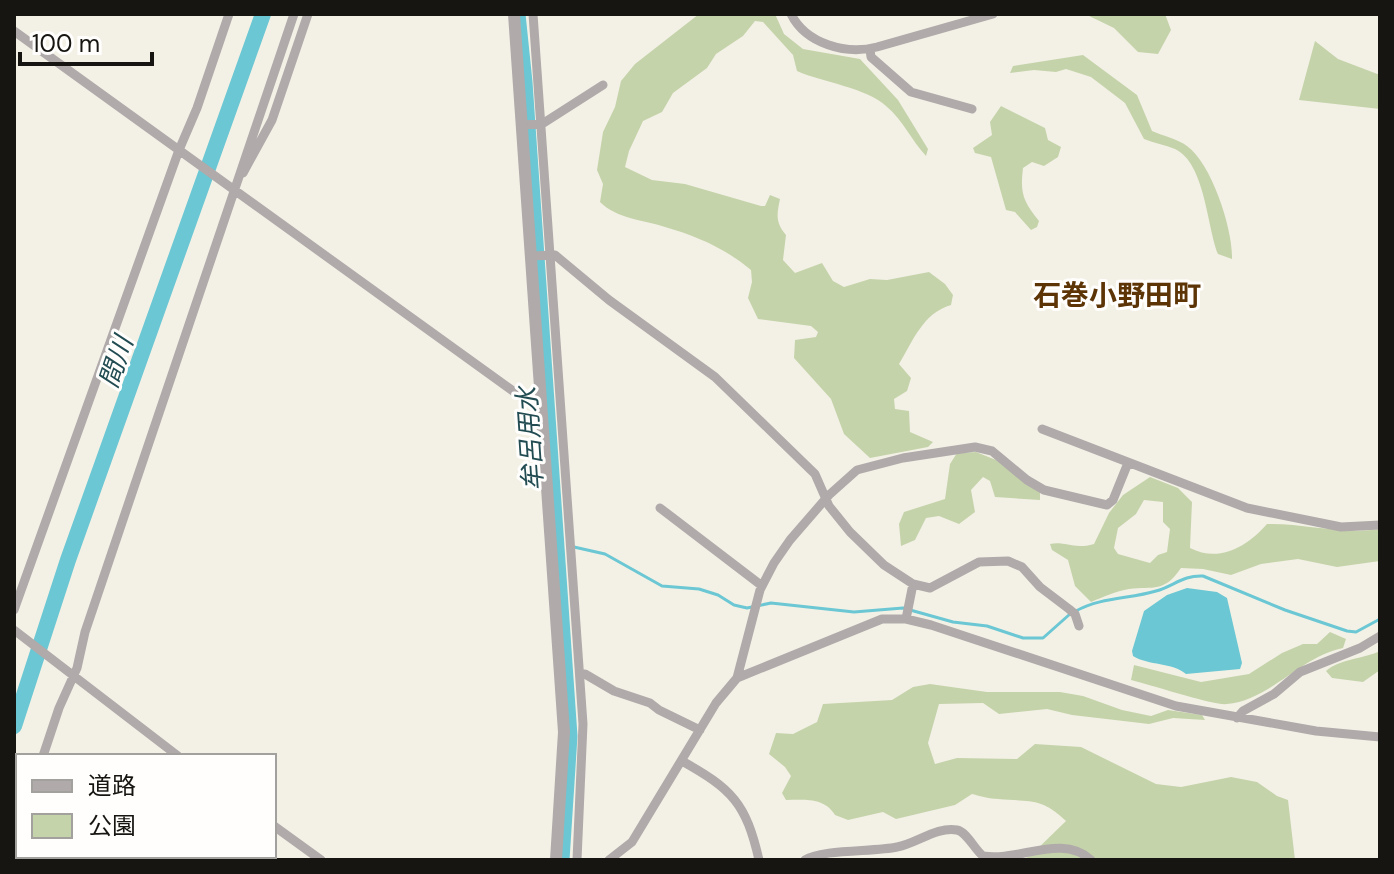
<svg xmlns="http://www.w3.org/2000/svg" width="1394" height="874" viewBox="0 0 1394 874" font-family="'DM Sans','Noto Sans JP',sans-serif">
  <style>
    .green { fill: #c5d3aa; fill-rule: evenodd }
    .water { fill: #6bc7d3 }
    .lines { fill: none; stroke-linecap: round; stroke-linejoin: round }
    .stream { stroke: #6bc7d3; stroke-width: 3 }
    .canal { stroke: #6bc7d3; stroke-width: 9 }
    .river { stroke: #6bc7d3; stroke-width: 16 }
    .minor { stroke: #b0aaaa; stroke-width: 9 }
    .tertiary { stroke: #b0aaaa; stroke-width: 12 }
    .labels { text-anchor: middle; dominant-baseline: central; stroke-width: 6; stroke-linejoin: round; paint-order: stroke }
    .water-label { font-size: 26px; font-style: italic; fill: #224c52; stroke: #fffefc }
    .quarter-label { font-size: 28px; font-weight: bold; fill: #5c3405; stroke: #fffefc }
  </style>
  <rect width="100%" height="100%" fill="#f3f1e6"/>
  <path class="green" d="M699 14H775L784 34 803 49 860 59 898 100 928 149 926 156C911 140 903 120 886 106 865 87 824 83 797 71L793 55 763 22 755 21 743 36 716 54 707 68 673 93 662 112 643 121 629 151 625 167 652 180 685 184 761 206H765L770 195 780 199C777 214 775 222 786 235L783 260 795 273 822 263 833 281 844 287 870 279 887 280 929 272 945 284 953 295 951 305C923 313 913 341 899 364L911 378 907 391 894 399 895 409 909 411 910 432 933 442 928 447 870 458 844 434 831 399 794 358 795 340 816 337 818 332 811 326 758 319 748 298 752 282 751 270C726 249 697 236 665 227 644 220 617 219 600 202L603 184 597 170 603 132 615 107 621 81 635 64Z
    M1085 14H1165L1171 30 1158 54 1138 52 1114 28Z
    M1315 41 1338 59 1380 75V109L1299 100Z
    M1083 55 1137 95 1152 131C1163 136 1178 139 1187 146 1212 164 1233 230 1232 259L1218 254C1207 226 1205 163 1175 149 1165 145 1154 143 1144 139L1125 103 1091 77 1066 69 1056 72 1034 70 1010 73 1013 66Z
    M1001 106 1045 128 1048 140 1061 147 1058 157 1044 166 1032 162 1023 168C1020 194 1023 201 1039 221L1037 227 1031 230 1015 212 1006 210 991 157 975 153 973 148 992 135 990 122Z
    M976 452 996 460 1040 492V500L995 497 990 481 983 477 971 490 975 512 959 524 939 516 926 518 915 540 901 546 899 524 904 512 945 499 950 464 957 453Z
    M1150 477 1178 488 1192 502 1190 548C1219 563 1247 547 1267 524 1305 523 1342 535 1380 529V561L1337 567 1298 559 1261 564 1231 575 1203 569 1181 568C1164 593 1154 586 1129 589 1116 591 1103 597 1091 602L1075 586 1068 560 1052 550 1050 544C1066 541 1073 550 1094 544L1109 513 1123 495ZM1144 500 1163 502V522L1170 529 1167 552 1158 555 1150 563 1118 554 1114 548 1118 528 1136 514Z
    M1330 632 1346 639 1343 648C1300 657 1270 700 1227 704 1214 706 1149 684 1131 680L1134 665 1201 682 1249 674 1282 653 1303 644H1317Z
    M1380 651V670L1363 682 1332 678 1326 671C1339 659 1363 659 1380 651Z
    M930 684 987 692H1060L1083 696 1122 710 1151 716 1168 710 1202 715 1205 720 1173 718 1149 724 1072 715 1047 709 999 714 983 703 939 704 928 743 935 764 957 758 1017 759 1035 744 1081 747 1156 784 1181 787 1231 777 1257 782 1277 796 1288 800 1295 860H1022L1030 856 1066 821C1041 797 1030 802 998 799 990 799 980 796 972 794L955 805 896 819 883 812 848 820 835 815C824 797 804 800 786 800L782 793 791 776 785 767 769 754 776 733 793 734 817 722 823 704 892 700 913 687Z"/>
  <path class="water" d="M1187 588 1217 592 1227 598 1242 663 1240 669 1186 674C1172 662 1149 666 1133 656L1132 651 1144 611 1167 595Z"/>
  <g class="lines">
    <path class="stream" d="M574 547 605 554 662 586 699 589 718 595 734 605 747 608 771 603 854 612 903 608 953 622 987 626 1023 638H1043L1070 614
      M1076 611C1101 597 1130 599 1156 591 1174 586 1183 575 1203 576L1285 610 1347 631 1356 632 1380 619"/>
    <path class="canal" d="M521 14 528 82 573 736 565 860"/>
    <path class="river" d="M14 726 68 560 263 14"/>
    <path class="minor" d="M533 14 583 724 577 860
      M791 14C806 44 846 55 877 47L993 14
      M14 31 531 404 541 403
      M870 49 871 57 911 92 972 109
      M521 125 542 124 603 85
      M243 173 272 120 308 14
      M531 256 555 255 609 300 715 377 815 474 829 506 850 532 884 565 913 584 930 588 979 562 1008 561 1022 567 1040 587 1069 609 1075 614 1079 626
      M1042 429 1247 508 1341 527 1380 525
      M660 508 762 586
      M14 610 179 150 197 108 229 14
      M906 619 913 584
      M14 630 178 756
      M580 674H585L614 691 650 703 659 710 700 730
      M737 678 760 590 774 563 790 540 829 495 857 470 903 458 975 447 992 451 1027 480 1044 490 1107 505 1113 500 1128 463
      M1237 718 1243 711 1274 694 1300 672 1360 648 1380 636
      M43 756 59 708 77 668 85 632 294 14
      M682 761C732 789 746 803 759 860
      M274 826 321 860
      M14 837 18 825
      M609 860 632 842 716 703 737 678 882 619H906L931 625 1176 706 1316 731 1380 737
      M805 860C821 849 875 852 897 847 916 844 937 826 957 830 967 832 974 849 983 856 1019 862 1062 833 1091 860"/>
    <path class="tertiary" d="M514 14 564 732 556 860"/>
  </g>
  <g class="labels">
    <g class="water-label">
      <text transform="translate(116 362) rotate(-71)">間川</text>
      <text transform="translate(530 439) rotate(-94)">牟呂用水</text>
    </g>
    <g class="quarter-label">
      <text x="1117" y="295">石巻小野田町</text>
    </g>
  </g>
  <rect width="1394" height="874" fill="none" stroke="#161511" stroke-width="32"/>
  <rect x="16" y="754" width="260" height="104" fill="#fffefc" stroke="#a2a19e" stroke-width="2"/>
  <rect x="32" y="780" width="40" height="12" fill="#b0aaaa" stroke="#a2a19e" stroke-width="2"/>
  <text x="88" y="794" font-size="24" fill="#161511">道路</text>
  <rect x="32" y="814" width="40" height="24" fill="#c5d3aa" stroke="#a2a19e" stroke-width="2"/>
  <text x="88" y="834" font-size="24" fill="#161511">公園</text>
  <path d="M20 52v12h132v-12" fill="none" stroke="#161511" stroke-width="4"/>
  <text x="32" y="52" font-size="24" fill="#161511" stroke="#fffefc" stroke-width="6" paint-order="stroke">100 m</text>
</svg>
